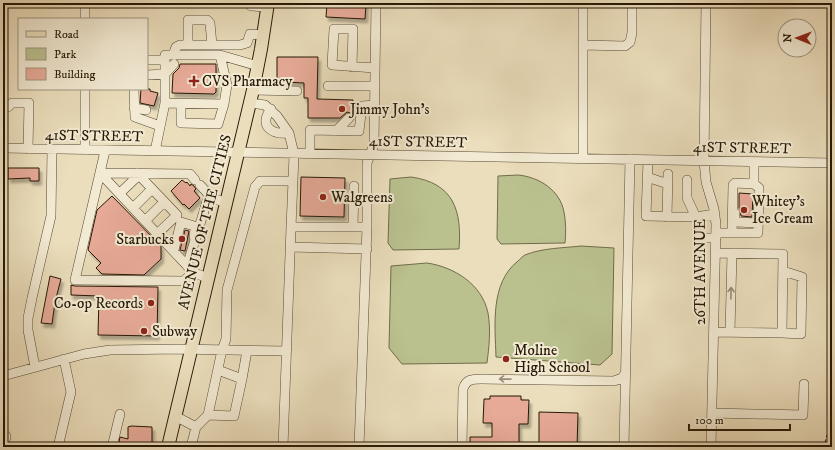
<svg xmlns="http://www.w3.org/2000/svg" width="835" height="450" viewBox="0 0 835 450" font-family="'IM FELL DW Pica',serif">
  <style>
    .green { fill: #bac18f; stroke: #706c4a }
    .building { fill: #e6aa97; stroke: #261806; filter: url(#shadow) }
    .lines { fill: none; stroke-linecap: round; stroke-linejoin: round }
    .minor-casing { stroke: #574a34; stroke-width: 10 }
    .major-casing { stroke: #261806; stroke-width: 14 }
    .path { stroke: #261806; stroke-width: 1; stroke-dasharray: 3 2; stroke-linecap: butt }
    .minor { stroke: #f2ead3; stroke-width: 9 }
    .major { stroke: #ebdebc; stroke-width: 12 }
    .oneway { stroke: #968c77 }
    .poi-dot { fill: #8f2418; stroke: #f2ead3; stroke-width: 1.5 }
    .labels { text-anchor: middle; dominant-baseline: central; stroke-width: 4; stroke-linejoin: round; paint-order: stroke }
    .poi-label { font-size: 15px; fill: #261806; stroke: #f2ead3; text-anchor: start }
    .street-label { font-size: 15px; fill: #261806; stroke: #f2ead3 }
  </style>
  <defs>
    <filter id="shadow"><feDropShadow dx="2.5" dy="4" stdDeviation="1" flood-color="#0004"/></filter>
  </defs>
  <rect width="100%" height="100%" fill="#ebdebc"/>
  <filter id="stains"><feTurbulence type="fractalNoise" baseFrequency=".005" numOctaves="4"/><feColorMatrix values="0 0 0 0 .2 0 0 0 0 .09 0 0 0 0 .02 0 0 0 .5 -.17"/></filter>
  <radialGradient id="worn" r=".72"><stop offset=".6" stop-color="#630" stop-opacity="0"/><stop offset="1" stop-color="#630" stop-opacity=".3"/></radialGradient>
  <path class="green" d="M518 175C539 177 560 190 564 212 566 222 566 233 565 243L501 244 497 239 498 176Z
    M411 177C454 183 462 211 459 249L393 250 388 243 390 179Z
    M581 246 614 248 612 354 600 365 496 357C495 325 490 283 518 261 520 259 523 256 525 255 542 248 563 248 581 246Z
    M427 263C454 267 482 284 488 313 491 330 489 347 487 363L402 364 389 348 391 266Z"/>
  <path class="building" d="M327 3H366L365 19 326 17Z
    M277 57H318L317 99 353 100V114L347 112 340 118H308V98H304V83L285 82V85H277Z
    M180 64H216V92L214 94 172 93 173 74 179 68Z
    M141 89H150V91L158 93 154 106 140 103Z
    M8 168H39V181H30V178L8 179Z
    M301 177 345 178 344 217 300 216Z
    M182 180 186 183 187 182 190 186 191 184 194 186 196 189 194 191 200 198 189 209 184 204 183 205 171 191Z
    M739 193 753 194 752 217 741 216 740 210 739 208Z
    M112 196 161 246V259L144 275 102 274 96 268 101 263 88 250 97 210Z
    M185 230 189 231 185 251 180 250Z
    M50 276 61 279 55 302 52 324 41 323Z
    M71 285 75 286 158 287 157 336 98 335 99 296 71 295Z
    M490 396H521V400H529L528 424H519V447H470V437H492V423H483L484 399H490Z
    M539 412 578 413 577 447H539Z
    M131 426 152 427V447H118L120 437 128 439V427Z"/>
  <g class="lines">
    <defs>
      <path id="minor" d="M248 3 251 6 268 7
        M706 3 704 161 706 182 714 209 716 224 711 447
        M85 19V3
        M188 45V20H207L210 23 212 45
        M583 45 625 46 630 42 632 33V3
        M173 55 176 47 180 45H240L247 43 250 34 264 35
        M220 55 227 85 224 104 165 103V55H220L258 66
        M147 60H165
        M352 67 353 29H334L332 65 375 68
        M147 75 165 74 174 64
        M328 86H375
        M134 89 135 117 160 126
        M253 90 297 91
        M181 104V123L218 124 224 104
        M3 107H8L12 103H29L28 149
        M134 108 146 110
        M271 109C258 126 272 135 289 133
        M336 131 349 118
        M3 148 832 163
        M85 150V89
        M105 151 75 280 184 281 193 272 207 278
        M155 151 165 103
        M310 154V130L359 131 362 106 375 105
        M583 158V3
        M648 160 646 216 695 217 715 214
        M137 173 177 215 157 234
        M647 177 668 184
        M687 180V198L700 226 699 238H716
        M293 181 291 227H367
        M200 185 213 199 226 202
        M120 193 139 175
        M133 208 152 189
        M735 213V221L737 222 758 223
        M667 217 668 174
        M145 221 164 202
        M353 227 354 186
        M716 233H758L759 188 754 184V162
        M732 233 733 185 735 183 754 184
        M290 247 367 249
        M174 250 181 222 194 226 195 229 194 237
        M187 266 209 195
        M193 272 100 173 190 174 195 180
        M714 332 782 333 783 254 716 253
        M730 332 732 253
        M782 333 801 334 802 277 783 271
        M35 367 28 330V318L32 298 51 216 52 149
        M3 376 84 354 110 350 178 349 287 351
        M242 379 247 351
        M712 413 803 415 804 384
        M208 415 234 416 242 379 218 370
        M175 416 196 427 191 447
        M196 427 208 415 222 350 226 339 227 290 255 187 260 181H293L294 154 289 133 277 116 265 105 250 103
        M4 447 6 436
        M58 447 71 392 64 359
        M112 447 120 414
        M283 447 291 227
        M359 447 367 227V163L374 144 376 3
        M462 447 463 389C466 379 473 379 481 379L614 381 622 378 626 372
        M624 447 630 159"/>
      <path id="major" d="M168 447 253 90 261 49 268 3"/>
    </defs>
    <use href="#minor" class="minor-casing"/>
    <use href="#major" class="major-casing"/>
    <path class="path" d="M824 447 827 435 832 428"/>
    <use href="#minor" class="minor"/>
    <use href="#major" class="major"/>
  </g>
  <defs><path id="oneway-shaft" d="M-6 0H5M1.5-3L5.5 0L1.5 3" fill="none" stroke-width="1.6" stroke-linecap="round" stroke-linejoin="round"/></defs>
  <g class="oneway">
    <use href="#oneway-shaft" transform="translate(731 293) rotate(-89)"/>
    <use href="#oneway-shaft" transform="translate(505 379) rotate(-179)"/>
  </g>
  <g class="poi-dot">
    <path d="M192 75h4v4h4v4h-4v4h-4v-4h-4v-4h4z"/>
    <circle cx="342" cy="109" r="4"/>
    <circle cx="323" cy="197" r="4"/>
    <circle cx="744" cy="210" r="4"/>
    <circle cx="182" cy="239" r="4"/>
    <circle cx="151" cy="303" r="4"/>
    <circle cx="144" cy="331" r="4"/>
    <circle cx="506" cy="359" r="4"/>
  </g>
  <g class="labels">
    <g class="poi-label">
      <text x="202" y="81">CVS Pharmacy</text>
      <text x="350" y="109">Jimmy John's</text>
      <text x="331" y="197">Walgreens</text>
      <text x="752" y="201">Whitey's<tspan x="752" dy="17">Ice Cream</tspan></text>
      <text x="174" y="239" text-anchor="end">Starbucks</text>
      <text x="143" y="303" text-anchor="end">Co-op Records</text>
      <text x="152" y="331">Subway</text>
      <text x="514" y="350">Moline<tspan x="514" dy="17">High School</tspan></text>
    </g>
    <g class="street-label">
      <text transform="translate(94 136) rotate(1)">41ST STREET</text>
      <text transform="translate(418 142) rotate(1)">41ST STREET</text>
      <text transform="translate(742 148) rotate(1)">41ST STREET</text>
      <text transform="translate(205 222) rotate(-76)">AVENUE OF THE CITIES</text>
      <text transform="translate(700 272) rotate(-90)">26TH AVENUE</text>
    </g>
  </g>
  <rect width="835" height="450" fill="none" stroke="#ebdebc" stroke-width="16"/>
  <rect x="4" y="4" width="827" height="442" fill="none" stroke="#261806" stroke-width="2"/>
  <rect x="8" y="8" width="819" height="434" fill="none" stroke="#261806"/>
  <rect x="18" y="18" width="130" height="72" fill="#f2ead3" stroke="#a09681"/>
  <rect x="26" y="31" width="20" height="6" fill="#ebdebc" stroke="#a09681"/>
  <text x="54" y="38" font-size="12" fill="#261806">Road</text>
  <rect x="26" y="48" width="20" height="12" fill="#bac18f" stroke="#a09681"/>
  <text x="54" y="58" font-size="12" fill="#261806">Park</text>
  <rect x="26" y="68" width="20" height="12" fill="#e6aa97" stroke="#a09681"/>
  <text x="54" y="78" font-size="12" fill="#261806">Building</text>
  <g transform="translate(797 38) rotate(271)"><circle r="19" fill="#f2ead3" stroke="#a09681"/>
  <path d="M0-3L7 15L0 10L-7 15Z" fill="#8f2418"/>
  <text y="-6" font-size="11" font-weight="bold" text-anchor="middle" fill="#261806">N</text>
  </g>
  <path d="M689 424v6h101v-6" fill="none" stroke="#261806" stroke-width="2"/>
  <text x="695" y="424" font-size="12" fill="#261806" stroke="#f2ead3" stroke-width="3" paint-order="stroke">100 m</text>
  <rect width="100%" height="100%" filter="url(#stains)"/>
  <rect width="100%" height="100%" fill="url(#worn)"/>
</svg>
